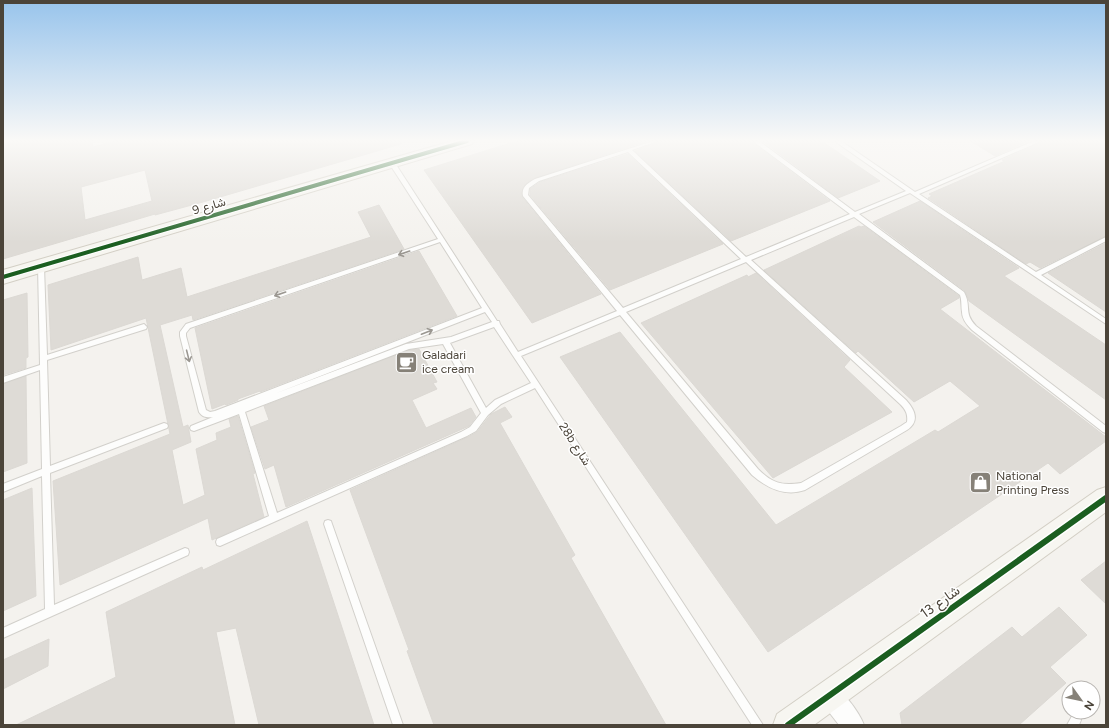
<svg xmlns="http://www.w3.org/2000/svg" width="1109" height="728" viewBox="0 0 1109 728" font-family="Figtree,Vazirmatn,sans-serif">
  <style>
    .building { fill: #dedbd6; stroke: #dcd9d4; fill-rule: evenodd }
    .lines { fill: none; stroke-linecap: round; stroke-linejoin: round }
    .lane-casing { stroke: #d2d0cb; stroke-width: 2 }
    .street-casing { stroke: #d2d0cb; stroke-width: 2 }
    .secondary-casing { stroke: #d3cfc5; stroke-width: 2 }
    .lane { fill: #fdfdfc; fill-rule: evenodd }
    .street { fill: #fdfdfc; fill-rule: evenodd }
    .secondary { fill: #f7f6f1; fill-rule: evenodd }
    .cycleway-far1-casing { stroke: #fff; stroke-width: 6 }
    .cycleway-casing { stroke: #fff; stroke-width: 9 }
    .cycleway-far1 { stroke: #1b5e20; stroke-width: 4 }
    .cycleway { stroke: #1b5e20; stroke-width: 6 }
    .oneway { stroke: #9b9791 }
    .labels { text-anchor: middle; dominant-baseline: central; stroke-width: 3; stroke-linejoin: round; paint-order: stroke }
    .street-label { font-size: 12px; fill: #4b4439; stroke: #fff }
    .poi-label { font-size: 12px; fill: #4b4439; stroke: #fff; text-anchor: start }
    .near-street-label { font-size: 14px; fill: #4b4439; stroke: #fff }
  </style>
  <rect width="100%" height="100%" fill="#f4f2ee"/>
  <path class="building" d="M15 140H92L93 147 119 140H401V144L203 202 155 215V214L3 259V143ZM145 170 152 201 85 220 81 187Z
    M520 140H650L535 178 523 187 522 197 601 294 532 323 424 170Z
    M659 140H753V143L830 201 731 241 635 151 658 142Z
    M761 140H820L880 181 838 198Z
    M969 140H1031L995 156Z
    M1040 140H1106V236L1040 268 1030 262 1026 264 928 198 932 196 929 194 1005 161 1002 160 1040 143Z
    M628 154 723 244 610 290 530 195V189L540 182Z
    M920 201 1019 268 1004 276 1106 345V400L969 301 965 291 873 222Z
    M379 205 404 249 193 320 192 315 160 325 183 427 188 425 191 442 172 450 183 505 205 495 196 449 217 440 216 433 231 427 229 419 238 416 255 473 253 474 264 517 212 540 208 518 60 585 53 481 170 434 146 318 51 350 48 285 138 257 142 280 181 268 187 297 371 237 358 212Z
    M859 226 861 227 864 226 959 296V298L940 309 1106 437V441L1060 474 1048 463 768 652 560 357 620 332 776 525 935 430 938 432 980 406 950 381 914 402 858 351 856 353 764 270Z
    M1106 243V312L1048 273Z
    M419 251 457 316 260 392V391L238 399V400L226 405 225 404 212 409 195 328Z
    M756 273 850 360 844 367 892 412 773 478 641 323 747 275 748 277Z
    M27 293 28 357 26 358V368L3 375V300Z
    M419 349 437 382 433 383 437 389 412 400 426 428 471 408 476 417 469 426 286 507 274 465 265 469 251 427 269 420 264 406 409 350Z
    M26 376 27 463 3 472V384Z
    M505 407 512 417 500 423 575 555 571 558 666 725H434L407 651 409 650 350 490 468 437 477 432 491 414Z
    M32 488 36 596 3 611V500Z
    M307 521 374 725H259L236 628 216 632 235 725H16L116 677 106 612 202 567 203 570Z
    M1106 561V604L1081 580Z
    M1059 607 1087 635 1050 667 1066 683 1019 725H902L900 713 1012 627 1022 637Z
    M49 639 48 666 3 689V660Z"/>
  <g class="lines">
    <defs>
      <path id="lane" d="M653 141H658L632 150 746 257 850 214 754 142V141H759L855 212 906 191 836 142V141H841L915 192 1034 141H1039V142L919 194 1036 272 1106 237V241L1041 275 1106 319V324L910 193 859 214 964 292C972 307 963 312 976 326L1106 426V433L1103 432 972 330C967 325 962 319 962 312 961 306 962 301 960 295L854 217 751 260 906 400C915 410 920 421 907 430L805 490C785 497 767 488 752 475L620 315 521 356 763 725H752L535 388 501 404 488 415 476 431 467 436 220 546 217 545 216 542 217 539 269 516 239 414 194 431 191 430 190 428 191 426 213 417C208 418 202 417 199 412L180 336V332L186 324 438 239 389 163 390 162H394L395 163 488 307 497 321H499L500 324 518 352 617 311 523 196C521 187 528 183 535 179ZM628 152 741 259 623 308 528 195 529 188 539 181ZM440 242 482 308 215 411 210 412 206 410 186 336V333L190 328ZM746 262 900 404C906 410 908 414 907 422L901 426 801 483C781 486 772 483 758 469L626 312ZM485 312 492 322 451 337 406 344 274 394ZM494 327 531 383 495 400 486 408 450 343ZM443 344 481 413 470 427 461 432 277 513 245 412 409 349Z
        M41 264 44 266 47 355 144 324 147 327 146 329 47 360 50 466 164 423 167 424 168 426 167 428 50 473 54 605 185 548 188 549 189 552 188 555 3 638V628L45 609 42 476 3 492V484L42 469 40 370 3 383V377L40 365 38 266Z
        M328 520 331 521 332 524 403 725H393L324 524 325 521Z
        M1076 715 1080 716 1081 720 1079 725H1067L1072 716Z"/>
      <path id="street" d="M830 684C843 690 859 712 864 725H839L822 703 819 695 822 687Z"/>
      <path id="secondary" d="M452 141H474L472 144 3 284V270Z
        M1106 487V512L814 725H773L777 714 1097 490Z"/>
    </defs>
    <use href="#lane" class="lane-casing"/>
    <use href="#street" class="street-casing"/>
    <use href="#secondary" class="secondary-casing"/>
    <use href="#lane" class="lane"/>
    <use href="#street" class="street"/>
    <use href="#secondary" class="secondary"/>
    <defs>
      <path id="cycleway-far1" d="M3 277 467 141"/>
      <path id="cycleway" d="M788 725 1106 498"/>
    </defs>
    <use href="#cycleway-far1" class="cycleway-far1-casing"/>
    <use href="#cycleway" class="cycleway-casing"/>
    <use href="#cycleway-far1" class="cycleway-far1"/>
    <use href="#cycleway" class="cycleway"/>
  </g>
  <defs><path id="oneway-shaft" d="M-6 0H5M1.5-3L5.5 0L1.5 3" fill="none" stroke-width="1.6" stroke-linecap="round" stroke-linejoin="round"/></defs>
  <g class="oneway">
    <use href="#oneway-shaft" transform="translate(404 253) rotate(161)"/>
    <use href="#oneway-shaft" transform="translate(280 294) rotate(161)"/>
    <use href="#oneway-shaft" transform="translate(427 332) rotate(-21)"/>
    <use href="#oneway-shaft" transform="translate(188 356) rotate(76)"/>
  </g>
  <linearGradient id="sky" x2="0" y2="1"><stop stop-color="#98c4ec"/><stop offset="0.58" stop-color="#faf9f7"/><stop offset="1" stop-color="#faf9f7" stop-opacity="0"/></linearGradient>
  <rect width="1109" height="242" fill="url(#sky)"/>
  <defs>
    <symbol id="cafe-square" viewBox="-11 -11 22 22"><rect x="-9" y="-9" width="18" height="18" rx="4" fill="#868178" stroke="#fff"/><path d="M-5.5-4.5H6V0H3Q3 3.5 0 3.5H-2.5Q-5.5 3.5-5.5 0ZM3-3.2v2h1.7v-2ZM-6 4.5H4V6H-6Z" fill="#fff"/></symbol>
    <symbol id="shop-square" viewBox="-11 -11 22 22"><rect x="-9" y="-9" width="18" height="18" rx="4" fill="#868178" stroke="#fff"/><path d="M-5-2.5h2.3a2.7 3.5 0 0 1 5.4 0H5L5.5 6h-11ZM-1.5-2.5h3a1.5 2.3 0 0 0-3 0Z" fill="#fff"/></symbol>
  </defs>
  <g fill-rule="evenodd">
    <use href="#cafe-square" x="394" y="350" width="25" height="25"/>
    <use href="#shop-square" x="968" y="470" width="25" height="25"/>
  </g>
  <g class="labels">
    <g class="street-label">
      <text transform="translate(209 206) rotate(-16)">شارع 9</text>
      <text transform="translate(575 444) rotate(57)">28b شارع</text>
    </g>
    <g class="poi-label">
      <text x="422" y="355">Galadari<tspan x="422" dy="14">ice cream</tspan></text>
      <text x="996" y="476">National<tspan x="996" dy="14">Printing Press</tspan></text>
    </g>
    <g class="near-street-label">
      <text transform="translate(940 602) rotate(-36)">شارع 13</text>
    </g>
  </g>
  <rect width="1109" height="728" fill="none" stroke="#4b4439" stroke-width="8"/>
  <g transform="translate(1081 700) rotate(123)"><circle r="19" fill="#ffffff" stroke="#b7b4b0"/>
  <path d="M0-3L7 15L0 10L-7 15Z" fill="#868178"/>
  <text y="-6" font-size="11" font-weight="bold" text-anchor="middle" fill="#4b4439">N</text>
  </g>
</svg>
